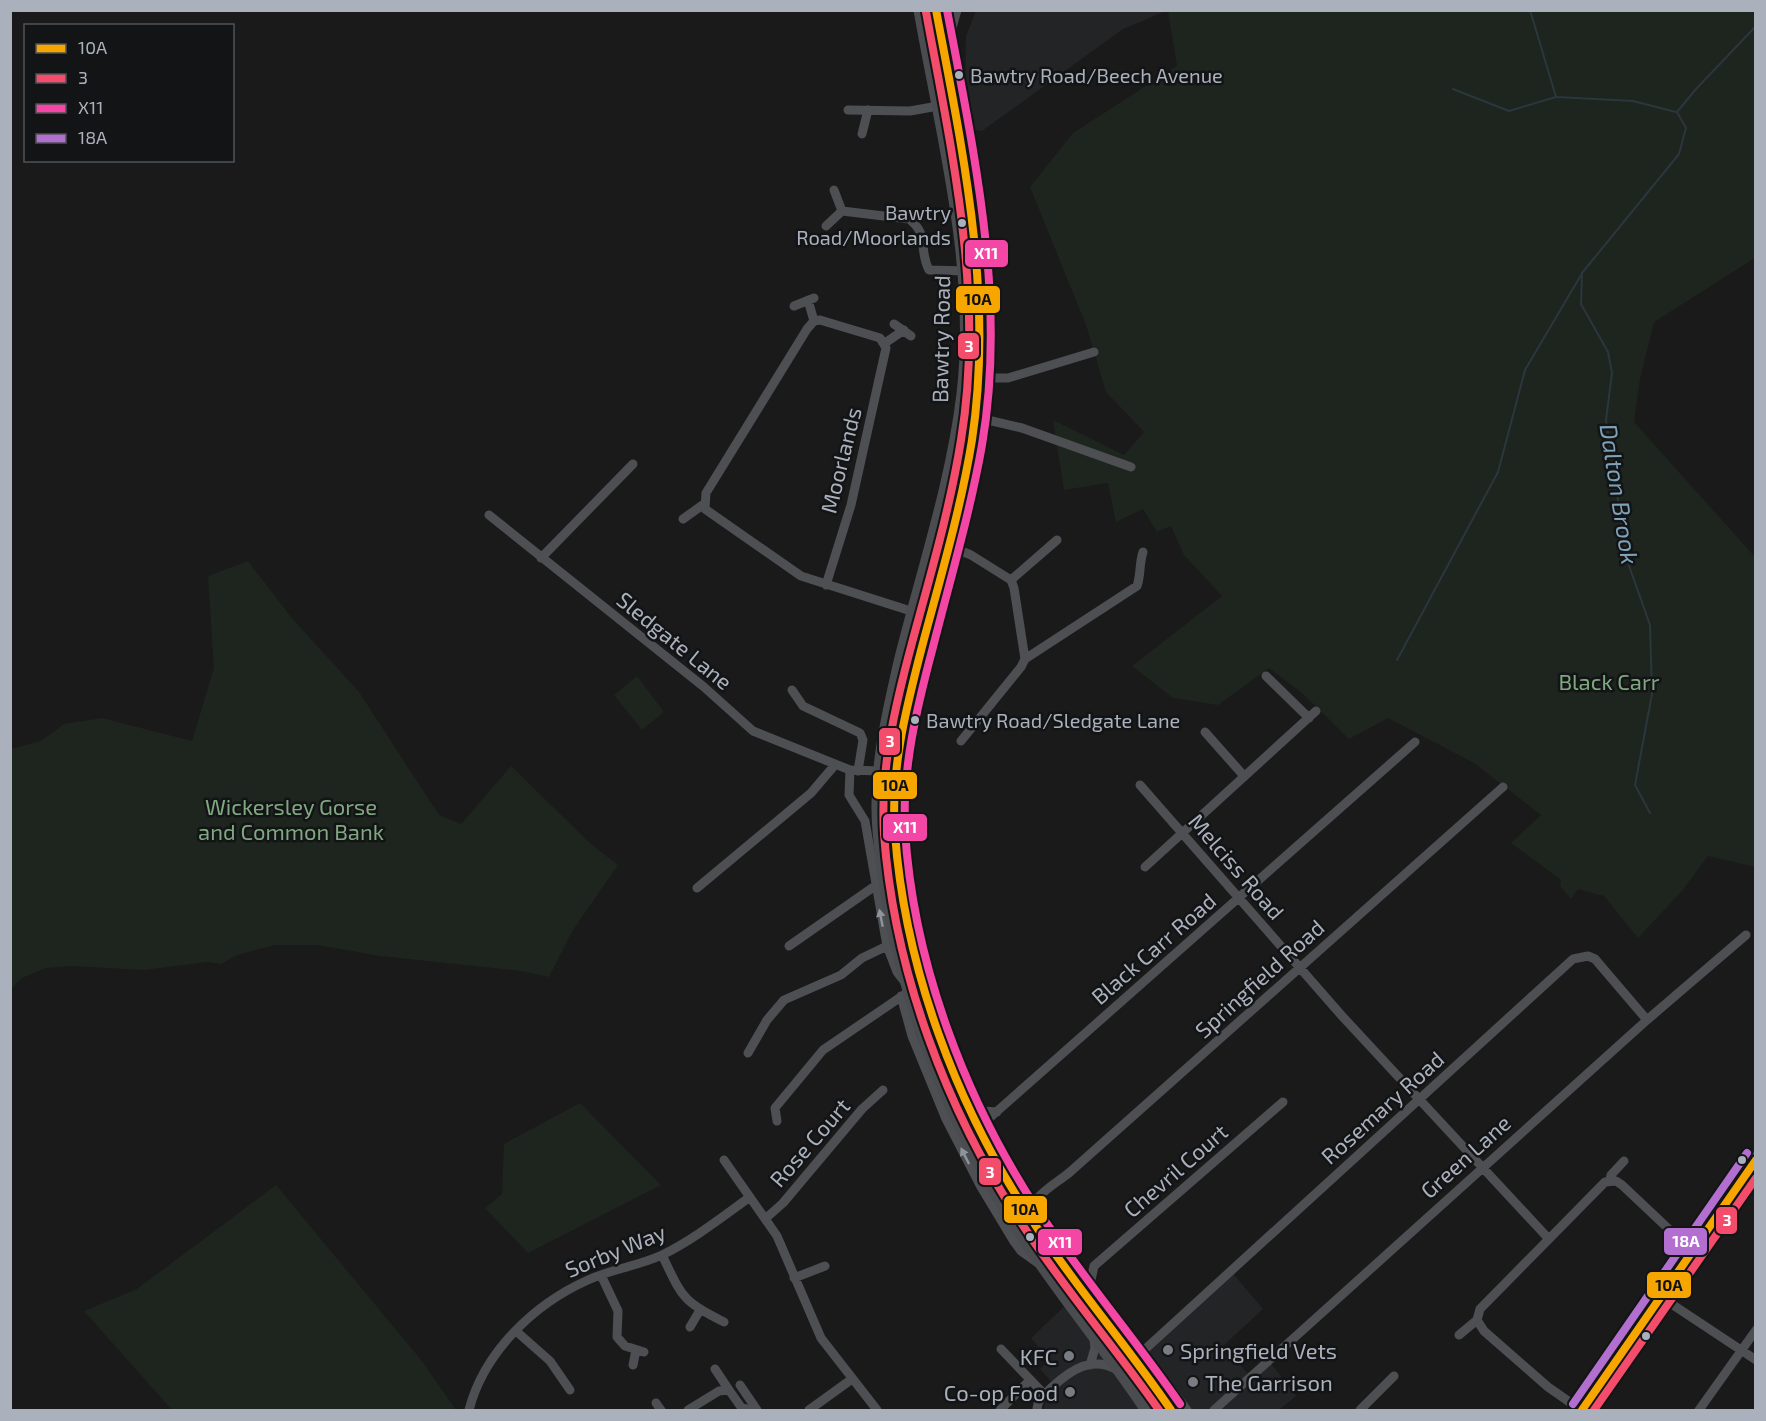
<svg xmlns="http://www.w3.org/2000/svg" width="1766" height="1421" viewBox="0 0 1766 1421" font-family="'Exo 2',sans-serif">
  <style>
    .built { fill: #232426 }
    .green { fill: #1d251e }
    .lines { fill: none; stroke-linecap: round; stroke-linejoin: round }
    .stream { stroke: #2b363d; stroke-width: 2 }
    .street { stroke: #4d4f53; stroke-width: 9 }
    .secondary { stroke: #4c4e51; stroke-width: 14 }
    .primary { stroke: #4b4c4f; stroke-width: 15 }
    .bus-1-casing { stroke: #131416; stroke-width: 12 }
    .bus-2-casing { stroke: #131416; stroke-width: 12 }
    .bus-3-casing { stroke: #131416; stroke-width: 12 }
    .bus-4-casing { stroke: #131416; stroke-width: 12 }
    .bus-1 { stroke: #f7a600; stroke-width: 8 }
    .bus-2 { stroke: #f44d6c; stroke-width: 8 }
    .bus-3 { stroke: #f346a5; stroke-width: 8 }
    .bus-4 { stroke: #b36fd0; stroke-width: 8 }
    .oneway { fill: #8e949c }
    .bus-dot { fill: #aab1bc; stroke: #131416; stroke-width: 2 }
    .poi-dot { fill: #787c83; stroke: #131416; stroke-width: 2 }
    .labels { text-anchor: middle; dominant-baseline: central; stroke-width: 5; stroke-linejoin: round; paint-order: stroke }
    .bus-label { font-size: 20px; fill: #aab1bc; stroke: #131416; text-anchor: start }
    .street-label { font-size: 22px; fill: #aab1bc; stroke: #131416 }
    .park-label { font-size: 22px; fill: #80a880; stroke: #131416 }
    .poi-label { font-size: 22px; fill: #aab1bc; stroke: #131416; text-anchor: start }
    .water-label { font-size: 24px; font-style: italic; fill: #7fa2b9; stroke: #131416 }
    .line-badge { stroke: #131416; stroke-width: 2 }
    .badge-label { font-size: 16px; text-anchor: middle; font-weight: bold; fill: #fff }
    .pale-badge-label { font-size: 16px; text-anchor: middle; font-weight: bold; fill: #111 }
  </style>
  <rect width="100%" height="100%" fill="#1a1a1a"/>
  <path class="built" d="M1168 10 1123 29 982 131 970 129 965 98 966 36 976 11Z
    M1231 1271 1263 1309 1223 1346 1251 1377 1269 1361 1296 1396 1279 1410H1043L1047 1399 1058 1389 1040 1369 1050 1360 1031 1338 1094 1278 1141 1352Z"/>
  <path class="green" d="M1168 11H1755V258L1654 322 1640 379 1634 422 1755 557V867L1708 856 1682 891 1638 938 1604 896 1578 889 1571 899 1560 886 1561 880 1511 843 1541 815 1474 763 1388 718 1349 739 1302 693 1269 668 1218 705 1173 698 1132 666 1222 596 1184 555 1171 526 1157 532 1143 509 1116 522 1108 483 1064 490 1053 420 1124 455 1144 432 1106 392 1086 325 1030 187 1073 133 1177 66Z
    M248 561 291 617 359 692 439 815 461 824 511 766 592 845 618 865 573 930 549 977 521 971 380 956 317 945H275L237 955 221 964 208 962 144 970 71 966 46 968 22 978 11 989V749L41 741 64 724 102 718 192 741 214 668 208 576Z
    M637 676 664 712 642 730 614 695Z
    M580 1103 661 1185 528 1253 485 1208 502 1194 504 1144Z
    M276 1185 422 1361 456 1410H172L84 1311 137 1289Z
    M1066 1275 1166 1410H1156L1061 1279Z"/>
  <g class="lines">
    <path class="stream" d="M1530 10 1556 97
      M1453 89 1509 111 1556 97 1633 101 1676 112
      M1397 660 1498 472 1525 370 1581 275
      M1650 813 1635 785 1652 694 1650 625 1627 560 1606 420 1612 373 1608 352 1581 304 1582 273 1679 154 1686 128 1677 112 1696 89 1756 26"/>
    <path class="street" d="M946 49 957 10
      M848 110 910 111 938 106
      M862 134 868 110
      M834 190 842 211 909 219C930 235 918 249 929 270L968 271
      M826 226 842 211
      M808 300 814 321
      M794 306 814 298
      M894 324 911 336
      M885 343 904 330
      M979 378H1008L1094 352
      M975 417 1022 428 1131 467
      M489 515 704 687 753 731 850 770
      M683 519 704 504
      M947 545 971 555 1011 580 1014 588 1025 659 1021 667 961 741
      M541 558 633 464
      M1011 580 1057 540
      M826 585 851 505 886 348 880 338 820 320 814 321 807 329 706 493 705 509 801 576 914 612 925 607 931 598
      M1025 659 1137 586C1141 575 1139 564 1143 552
      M1266 676 1309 718
      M792 690 803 706 860 733 863 740 858 771
      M1205 732 1244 776
      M1140 785 1342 1016 1548 1238
      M1145 867 1316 711
      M697 888 811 793 834 766
      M789 946 875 886
      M901 996 912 1036 946 1119 981 1187 1013 1240 1021 1251 1038 1263
      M748 1053 767 1020 784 1000 841 975 862 958 887 946
      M970 1100 984 1111 997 1112
      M777 1121 775 1108 823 1050 911 990 897 972 887 946 865 821 849 795 850 770 879 771
      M977 1129 1415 742
      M724 1160 777 1236 821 1338 877 1410
      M1610 1180 1611 1175 1624 1161
      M1030 1217C1029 1197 1056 1184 1070 1172L1503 787
      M765 1219 783 1203 862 1109 883 1090
      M662 1255C682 1296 681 1301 724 1322
      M601 1275 618 1311 617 1337 625 1346 644 1352
      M794 1278 825 1266
      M1661 1297 1756 1360
      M690 1327 700 1310
      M516 1331 550 1361 570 1390
      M1459 1335 1477 1320
      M1001 1349 1044 1394
      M1142 1352 1573 959 1588 956 1595 959 1647 1020
      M633 1365 636 1350
      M1090 1365 1095 1348 1094 1339
      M715 1369 729 1390
      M740 1385 757 1410
      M656 1403 661 1410
      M469 1410C484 1352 534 1304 588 1280 612 1269 638 1266 662 1255 693 1240 722 1217 750 1197
      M688 1410 719 1391 729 1390 741 1407 749 1410
      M809 1410 852 1379
      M1000 1410 1030 1380
      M1037 1410C1037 1400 1045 1394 1052 1387 1071 1370 1092 1355 1117 1370
      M1187 1410 1093 1287 1091 1280 1094 1266 1283 1102
      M1214 1410 1647 1020 1746 935
      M1360 1410 1394 1376
      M1581 1410 1548 1387 1484 1331 1477 1320 1480 1309 1605 1182 1616 1181 1622 1185 1692 1251
      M1699 1410 1756 1330"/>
    <path class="secondary" d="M1582 1410 1756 1159"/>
    <path class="primary" d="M921 10C943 136 979 266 964 394 953 485 923 573 901 662 888 719 875 773 880 831 892 975 947 1121 1027 1241 1065 1299 1110 1352 1148 1410
      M936 10C962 151 997 296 972 440 960 508 940 576 923 643 906 705 890 768 895 834 904 957 960 1115 1030 1218 1075 1284 1127 1344 1171 1410"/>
    <defs>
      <path id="bus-1" d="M936 10C963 152 994 295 972 440 961 508 941 576 923 643 907 705 890 768 895 834 905 968 956 1105 1030 1217 1073 1284 1126 1344 1171 1410
        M1582 1410 1756 1160"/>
      <path id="bus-2" d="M926 12C952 153 985 297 961 440 950 509 930 576 912 643 895 706 880 769 884 834 894 970 946 1111 1022 1224 1064 1289 1115 1347 1159 1410
        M1594 1410 1756 1178"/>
      <path id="bus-3" d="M947 10C974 153 1007 300 982 445 970 513 950 580 933 647 917 707 902 768 905 830 913 963 966 1102 1039 1212 1083 1278 1135 1339 1180 1404"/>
      <path id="bus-4" d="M1573 1404 1747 1153"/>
    </defs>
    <use href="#bus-1" class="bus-1-casing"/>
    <use href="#bus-2" class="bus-2-casing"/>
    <use href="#bus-3" class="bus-3-casing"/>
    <use href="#bus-4" class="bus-4-casing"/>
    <use href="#bus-1" class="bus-1"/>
    <use href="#bus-2" class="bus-2"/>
    <use href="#bus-3" class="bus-3"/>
    <use href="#bus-4" class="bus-4"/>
  </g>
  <defs><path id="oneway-solid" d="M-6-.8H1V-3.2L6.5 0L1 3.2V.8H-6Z" transform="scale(1.5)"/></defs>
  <g class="oneway">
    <use href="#oneway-solid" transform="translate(881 918) rotate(-101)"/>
    <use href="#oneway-solid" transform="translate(965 1156) rotate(-117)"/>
  </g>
  <g class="bus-dot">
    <circle cx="959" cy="75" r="5"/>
    <circle cx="962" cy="223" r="5"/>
    <circle cx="915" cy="720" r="5"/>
    <circle cx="1742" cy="1160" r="5"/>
    <circle cx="1030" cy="1237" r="5"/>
    <circle cx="1646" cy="1336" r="5"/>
  </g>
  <g class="poi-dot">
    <circle cx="1168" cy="1350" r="6"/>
    <circle cx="1069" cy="1356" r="6"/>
    <circle cx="1193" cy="1382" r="6"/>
    <circle cx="1070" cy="1392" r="6"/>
  </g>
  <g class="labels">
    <g class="bus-label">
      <text x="970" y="75">Bawtry Road/Beech Avenue</text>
      <text x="951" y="212" text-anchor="end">Bawtry<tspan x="951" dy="25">Road/Moorlands</tspan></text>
      <text x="926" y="720">Bawtry Road/Sledgate Lane</text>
    </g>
    <g class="street-label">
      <text transform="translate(940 339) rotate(-89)">Bawtry Road</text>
      <text transform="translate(840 460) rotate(-76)">Moorlands</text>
      <text transform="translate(675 640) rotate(39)">Sledgate Lane</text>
      <text transform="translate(1237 866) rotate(49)">Melciss Road</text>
      <text transform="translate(1153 948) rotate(-41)">Black Carr Road</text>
      <text transform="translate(1259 978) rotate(-42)">Springfield Road</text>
      <text transform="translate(1382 1107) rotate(-42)">Rosemary Road</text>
      <text transform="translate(809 1142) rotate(-49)">Rose Court</text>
      <text transform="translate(1465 1156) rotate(-42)">Green Lane</text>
      <text transform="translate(1175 1170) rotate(-41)">Chevril Court</text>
      <text transform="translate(615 1250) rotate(-22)">Sorby Way</text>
    </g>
    <g class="park-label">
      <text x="1609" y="681">Black Carr</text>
      <text x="291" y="806">Wickersley Gorse<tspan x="291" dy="25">and Common Bank</tspan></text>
    </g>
    <g class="poi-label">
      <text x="1180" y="1350">Springfield Vets</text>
      <text x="1057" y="1356" text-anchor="end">KFC</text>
      <text x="1205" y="1382">The Garrison</text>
      <text x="1058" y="1392" text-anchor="end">Co-op Food</text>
    </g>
    <g class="water-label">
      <text transform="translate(1620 494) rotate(81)">Dalton Brook</text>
    </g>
  </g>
  <g class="line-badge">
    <rect x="964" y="239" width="45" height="29" rx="6" fill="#f346a5"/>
    <rect x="955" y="285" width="46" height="29" rx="6" fill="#f7a600"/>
    <rect x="957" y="332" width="23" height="28" rx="6" fill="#f44d6c"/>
    <rect x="878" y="727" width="23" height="29" rx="6" fill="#f44d6c"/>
    <rect x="872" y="771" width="46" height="29" rx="6" fill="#f7a600"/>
    <rect x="882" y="813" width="46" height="29" rx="6" fill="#f346a5"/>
    <rect x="978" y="1157" width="24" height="29" rx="6" fill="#f44d6c"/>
    <rect x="1003" y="1195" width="45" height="29" rx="6" fill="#f7a600"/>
    <rect x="1715" y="1206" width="23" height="29" rx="6" fill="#f44d6c"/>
    <rect x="1663" y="1227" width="45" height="29" rx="6" fill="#b36fd0"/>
    <rect x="1037" y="1228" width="46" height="28" rx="6" fill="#f346a5"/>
    <rect x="1646" y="1271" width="46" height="28" rx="6" fill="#f7a600"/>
  </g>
  <g class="badge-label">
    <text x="986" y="259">X11</text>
    <text x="969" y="352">3</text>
    <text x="890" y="747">3</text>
    <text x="905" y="833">X11</text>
    <text x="990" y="1178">3</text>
    <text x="1727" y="1226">3</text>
    <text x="1686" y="1247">18A</text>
    <text x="1060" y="1248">X11</text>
  </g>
  <g class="pale-badge-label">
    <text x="978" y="305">10A</text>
    <text x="895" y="791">10A</text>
    <text x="1025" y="1215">10A</text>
    <text x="1669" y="1291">10A</text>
  </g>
  <rect width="1766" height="1421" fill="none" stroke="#aab1bc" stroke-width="24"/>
  <rect x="24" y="24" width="210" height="138" fill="#131416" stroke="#4f5358" stroke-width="1.5"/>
  <rect x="36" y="44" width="30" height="9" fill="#f7a600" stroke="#4f5358" stroke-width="1.5"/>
  <text x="78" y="54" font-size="18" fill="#aab1bc">10A</text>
  <rect x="36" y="74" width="30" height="9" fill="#f44d6c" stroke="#4f5358" stroke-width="1.5"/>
  <text x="78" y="84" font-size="18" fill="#aab1bc">3</text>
  <rect x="36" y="104" width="30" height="9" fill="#f346a5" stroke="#4f5358" stroke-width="1.5"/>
  <text x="78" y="114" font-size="18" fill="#aab1bc">X11</text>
  <rect x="36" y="134" width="30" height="9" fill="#b36fd0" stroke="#4f5358" stroke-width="1.5"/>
  <text x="78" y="144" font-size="18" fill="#aab1bc">18A</text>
</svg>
